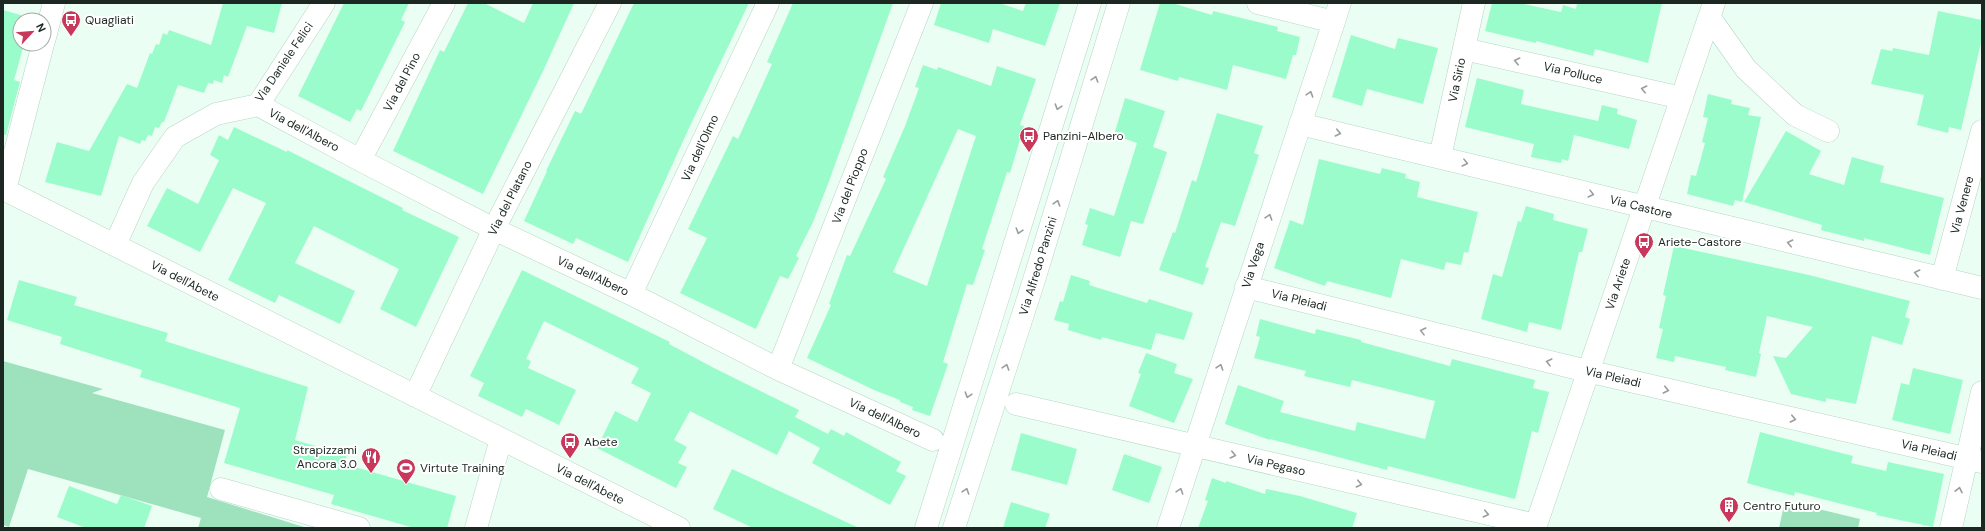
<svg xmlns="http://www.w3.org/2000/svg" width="1985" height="531" viewBox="0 0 1985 531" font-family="'DM Sans',sans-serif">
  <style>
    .green { fill: #9ee1bd }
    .building { fill: #9afcca; fill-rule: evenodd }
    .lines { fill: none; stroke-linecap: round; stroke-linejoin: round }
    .street-casing { stroke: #b6d6c4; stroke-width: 23 }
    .secondary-casing { stroke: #b6d6c4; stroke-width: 23 }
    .street { stroke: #fff; stroke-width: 22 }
    .secondary { stroke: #fff; stroke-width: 22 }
    .oneway { stroke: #989e9b }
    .labels { text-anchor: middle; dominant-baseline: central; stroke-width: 4; stroke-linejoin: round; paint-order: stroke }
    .poi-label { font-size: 12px; fill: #1b2720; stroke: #fff; text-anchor: start }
    .street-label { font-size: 12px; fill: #1b2720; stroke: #fff }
  </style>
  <rect width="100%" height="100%" fill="#ebfef3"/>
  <path class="green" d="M3 361 103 389 92 393 225 430 207 497 307 528H198L201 518 28 469 9 527 3 525Z
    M1785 501 1860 519 1858 528H1779Z"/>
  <path class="building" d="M223 3H282L274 33 247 26 228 77 224 75 222 83 214 80 213 84 208 83 204 93 178 85 164 122H162L159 128 155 127 152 136 148 135 145 141 142 140 140 144 119 136 101 196 45 182 57 142 89 151 127 84 137 88 150 53 152 54 156 44 159 45 163 33 167 35 169 30 211 45Z
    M344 3H409L401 20 405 22 361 111 357 109 350 122 298 96Z
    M468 3H484L524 23 533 3H574L544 69 483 194 393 151 440 50 444 52Z
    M634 3H749L689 128 628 262 576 238 573 244 524 221 547 171H546L575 111 581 114Z
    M793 3H893L828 184 813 222 796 256 799 258 788 279 780 276 756 329 680 293 707 238 688 229 733 136 738 139 772 64 767 62Z
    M941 3H999L1023 11 1026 3H1060L1045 46 993 29 989 43 934 25Z
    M1160 3H1172L1212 15 1213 11 1278 27 1277 31 1300 37 1296 55H1293L1286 79 1233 65 1227 90 1179 77 1178 81 1140 70Z
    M1492 3H1519L1561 12 1563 5 1576 9 1577 3H1662L1648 63 1595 49 1593 56 1536 41V43L1485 31Z
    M3 10 31 18 30 20H20V44H24L14 80 20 82 6 135H3Z
    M1938 11 1982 20V38L1961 130 1949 127 1948 133 1917 125 1924 95 1871 84 1881 49 1892 51 1893 48 1929 55Z
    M1351 35 1395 49 1398 38 1438 48 1423 104 1367 89 1362 106 1332 97Z
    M923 65 937 70 938 67 991 86 997 66 1036 79 1020 125 1024 126 1010 173 1007 172 982 249 985 250 973 285 967 284 943 362 948 364 930 416 912 410 913 407 900 402V400L874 390 807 358 831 305 829 304 847 255 850 256 886 179 883 177 905 126 919 88 915 87ZM958 129 976 136 927 286 893 272Z
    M1477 78 1524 90 1521 104 1598 121 1602 105 1618 109 1617 114 1637 120 1629 149 1574 135 1568 161 1562 159 1561 163 1531 157 1534 144 1465 127Z
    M1708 94 1732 100 1731 104 1750 108 1748 115 1761 117 1742 202 1735 200 1733 206 1687 194 1691 175 1696 176 1705 143 1702 142 1708 118 1703 117Z
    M1125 98 1165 111 1153 147 1167 152 1143 224 1131 221 1120 257 1082 245 1088 225 1085 224 1090 208 1114 216 1137 143 1114 135Z
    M1217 113 1263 126 1254 153 1259 155 1235 226 1221 222 1205 267 1209 268 1203 285 1159 270 1173 232 1175 233 1192 180 1196 182Z
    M234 127 287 152V150L403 208 402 210 459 237 416 327 380 309 399 269 314 226 295 263 355 291 340 324 279 295 275 303 228 280 266 203 233 188 200 252 147 226 167 188 198 204 219 160 210 155 219 135 228 140Z
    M1786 131 1821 151 1809 174 1844 185 1852 157 1884 166 1880 182 1944 198 1930 255 1864 238V241L1821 230 1822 225 1744 202Z
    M1319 159 1380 174 1382 168 1406 174 1405 178 1420 182 1417 197 1478 212 1468 253 1464 252 1461 265 1446 262 1444 270 1401 259 1391 298 1327 281 1325 286 1274 268 1290 220 1303 225Z
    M1526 206 1554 214 1553 220 1588 229 1582 252H1579L1561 330 1529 322 1527 332 1481 319 1493 274 1502 277 1518 221 1521 222Z
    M1674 246 1809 275 1910 301 1905 317 1910 319 1902 345 1872 336 1856 404 1826 398V402L1791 394 1773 356 1786 358 1813 327 1767 316 1759 353 1761 354 1756 377 1725 370 1726 367 1675 356 1674 362 1656 358 1663 329 1659 328 1666 296 1663 295Z
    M522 270 670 342 669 344 714 368 799 410 795 417 828 434 831 429 844 436 846 432 901 462 896 471 906 476 890 505 812 463 820 448 789 431 777 455 690 411 674 440 687 447 678 463 687 467 676 488 597 448 615 411 637 422 651 393 631 383 639 368 544 321 526 359 531 361 528 368 576 390 559 425 526 409 522 417 478 396 484 383 470 376Z
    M1071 275 1090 281 1089 285 1147 303 1149 299 1193 313 1184 340 1156 333 1151 350 1102 337 1101 340 1068 330 1069 324 1054 320 1060 301 1063 302Z
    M19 280 77 297 74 305 168 333 165 341 308 387 295 440 347 455 344 464 456 496 447 528H414L331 504 334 495 224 463 240 408 140 377 142 370 60 344 62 337 7 320Z
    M1260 319 1315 334 1316 329 1361 340V342L1450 366 1452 359 1535 380 1533 388 1549 392 1538 433 1532 431 1515 499 1388 466 1387 470 1270 439V440L1225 424 1238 385 1284 401 1280 412 1355 431 1357 422 1425 439 1435 401 1352 380 1350 387 1304 376 1306 371 1254 358 1260 337 1256 336Z
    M1146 353 1177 364 1174 373 1193 379 1174 423 1129 406 1141 374 1138 373Z
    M1913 368 1963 380 1950 434 1892 420 1901 383 1909 385Z
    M1760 432 1853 456 1851 463 1886 471 1888 462 1944 474 1933 527 1876 515 1877 513 1795 492 1794 496 1747 483Z
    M1021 433 1077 449 1067 485 1011 470Z
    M1124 454 1162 467 1149 503 1112 490Z
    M732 469 859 528H753L713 509Z
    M1212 478 1226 483V481L1265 494 1266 489 1300 496 1357 513 1352 528H1198L1208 501 1205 500Z
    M69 486 117 504 121 495 152 506 144 528H86L57 517Z
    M1011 502 1050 514 1045 528H1003Z"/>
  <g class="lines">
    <defs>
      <path id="street" d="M1258 3 1334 22
        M1710 18 1746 69 1795 115 1828 131
        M44 41 54 3
        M43 44 5 190 679 528
        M1464 49 1682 98
        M258 105 360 160 494 229 631 294 778 369 933 440
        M1300 124 1982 288
        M1440 157 1474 3
        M360 160 444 3
        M115 245 143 183 175 137 216 114 258 105 324 3
        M1942 279 1982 131
        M1246 287 1587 371 1982 462
        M631 294 768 3
        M778 369 922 3
        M415 396 494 229 610 3
        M1016 404 1536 525
        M221 489 359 528
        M476 528 501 439
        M1168 528 1340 3
        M1535 528 1714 3
        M1951 528 1982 392"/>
      <path id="secondary" d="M926 528 1090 3
        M954 528 1034 280 1119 3"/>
    </defs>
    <use href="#street" class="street-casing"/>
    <use href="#secondary" class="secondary-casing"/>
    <use href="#street" class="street"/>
    <use href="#secondary" class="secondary"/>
  </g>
  <defs><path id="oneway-chevron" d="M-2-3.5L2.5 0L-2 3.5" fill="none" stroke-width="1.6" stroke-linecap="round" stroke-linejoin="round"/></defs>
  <g class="oneway">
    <use href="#oneway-chevron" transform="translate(1517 61) rotate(-167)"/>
    <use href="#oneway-chevron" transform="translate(1095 79) rotate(-73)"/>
    <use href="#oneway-chevron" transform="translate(1644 89) rotate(-167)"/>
    <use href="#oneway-chevron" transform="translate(1310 94) rotate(-72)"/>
    <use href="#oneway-chevron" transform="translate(1058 107) rotate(107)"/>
    <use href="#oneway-chevron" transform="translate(1338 133) rotate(13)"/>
    <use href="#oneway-chevron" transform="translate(1465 163) rotate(14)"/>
    <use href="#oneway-chevron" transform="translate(1591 194) rotate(14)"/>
    <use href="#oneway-chevron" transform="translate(1057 203) rotate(-73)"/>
    <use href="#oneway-chevron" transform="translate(1269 217) rotate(-72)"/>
    <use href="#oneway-chevron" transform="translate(1019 231) rotate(107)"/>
    <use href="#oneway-chevron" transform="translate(1790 243) rotate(-167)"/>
    <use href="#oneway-chevron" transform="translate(1917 273) rotate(-167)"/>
    <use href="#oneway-chevron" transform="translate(1423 331) rotate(-166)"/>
    <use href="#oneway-chevron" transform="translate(1549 362) rotate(-166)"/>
    <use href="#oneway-chevron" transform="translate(1006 367) rotate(-72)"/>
    <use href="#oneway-chevron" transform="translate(1220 367) rotate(-72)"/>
    <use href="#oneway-chevron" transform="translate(1666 390) rotate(13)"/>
    <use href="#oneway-chevron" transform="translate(968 395) rotate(107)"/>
    <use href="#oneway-chevron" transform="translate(1793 419) rotate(13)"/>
    <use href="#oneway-chevron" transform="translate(1233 455) rotate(13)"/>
    <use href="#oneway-chevron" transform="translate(1359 484) rotate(13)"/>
    <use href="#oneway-chevron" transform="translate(1959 490) rotate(-78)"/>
    <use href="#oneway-chevron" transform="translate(966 491) rotate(-72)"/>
    <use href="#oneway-chevron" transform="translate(1180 491) rotate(-72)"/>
    <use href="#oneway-chevron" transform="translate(1486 514) rotate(13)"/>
  </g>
  <defs>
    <symbol id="bus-pin" viewBox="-11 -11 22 30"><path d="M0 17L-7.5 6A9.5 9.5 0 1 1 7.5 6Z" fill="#c7385b" stroke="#fff"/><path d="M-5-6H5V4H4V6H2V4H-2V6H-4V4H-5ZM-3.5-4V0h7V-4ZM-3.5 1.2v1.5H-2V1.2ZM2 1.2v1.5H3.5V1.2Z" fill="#fff"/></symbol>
    <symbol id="restaurant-pin" viewBox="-11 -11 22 30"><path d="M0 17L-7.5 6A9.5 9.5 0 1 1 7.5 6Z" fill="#c7385b" stroke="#fff"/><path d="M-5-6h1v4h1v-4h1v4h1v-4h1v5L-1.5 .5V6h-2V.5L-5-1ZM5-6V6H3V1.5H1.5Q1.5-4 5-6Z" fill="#fff"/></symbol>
    <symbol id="stadium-pin" viewBox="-11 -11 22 30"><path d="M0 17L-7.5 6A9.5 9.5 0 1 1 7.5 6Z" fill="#c7385b" stroke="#fff"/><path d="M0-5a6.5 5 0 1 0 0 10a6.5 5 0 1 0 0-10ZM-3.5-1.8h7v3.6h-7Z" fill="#fff"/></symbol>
    <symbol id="building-pin" viewBox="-11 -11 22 30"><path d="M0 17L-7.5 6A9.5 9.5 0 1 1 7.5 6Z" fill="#c7385b" stroke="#fff"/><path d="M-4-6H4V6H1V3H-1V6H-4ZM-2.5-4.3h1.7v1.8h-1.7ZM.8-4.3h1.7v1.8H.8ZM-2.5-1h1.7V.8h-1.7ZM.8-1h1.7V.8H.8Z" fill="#fff"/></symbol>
  </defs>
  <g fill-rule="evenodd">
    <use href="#bus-pin" x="60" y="9" width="22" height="30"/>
    <use href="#bus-pin" x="1018" y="125" width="22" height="30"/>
    <use href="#bus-pin" x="1633" y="231" width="22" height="30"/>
    <use href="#bus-pin" x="559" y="431" width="22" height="30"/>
    <use href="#restaurant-pin" x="360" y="446" width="22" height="30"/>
    <use href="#stadium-pin" x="395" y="457" width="22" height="30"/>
    <use href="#building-pin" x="1718" y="495" width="22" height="30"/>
  </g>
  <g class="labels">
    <g class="poi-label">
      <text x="85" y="20">Quagliati</text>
      <text x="1043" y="136">Panzini-Albero</text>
      <text x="1658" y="242">Ariete-Castore</text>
      <text x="584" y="442">Abete</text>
      <text x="357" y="450" text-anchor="end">Strapizzami<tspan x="357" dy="14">Ancora 3.0</tspan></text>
      <text x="420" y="468">Virtute Training</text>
      <text x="1743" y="506">Centro Futuro</text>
    </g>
    <g class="street-label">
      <text transform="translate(284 62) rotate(-56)">Via Daniele Felici</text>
      <text transform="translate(1573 73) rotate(13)">Via Polluce</text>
      <text transform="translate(1457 80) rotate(-78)">Via Sirio</text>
      <text transform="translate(402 82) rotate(-62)">Via del Pino</text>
      <text transform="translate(304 130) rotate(28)">Via dell'Albero</text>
      <text transform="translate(700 148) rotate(-65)">Via dell'Olmo</text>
      <text transform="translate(850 186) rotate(-69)">Via del Pioppo</text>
      <text transform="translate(510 198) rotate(-63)">Via del Platano</text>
      <text transform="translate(1962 205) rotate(-75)">Via Venere</text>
      <text transform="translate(1641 207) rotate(14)">Via Castore</text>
      <text transform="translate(1253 265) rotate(-72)">Via Vega</text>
      <text transform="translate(1038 266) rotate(-73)">Via Alfredo Panzini</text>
      <text transform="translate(593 276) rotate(25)">Via dell'Albero</text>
      <text transform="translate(185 281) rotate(27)">Via dell'Abete</text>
      <text transform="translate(1618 284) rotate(-71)">Via Ariete</text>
      <text transform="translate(1299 300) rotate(14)">Via Pleiadi</text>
      <text transform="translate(1613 377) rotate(13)">Via Pleiadi</text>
      <text transform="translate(885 418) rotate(25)">Via dell'Albero</text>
      <text transform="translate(1929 450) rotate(13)">Via Pleiadi</text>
      <text transform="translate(1276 465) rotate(13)">Via Pegaso</text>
      <text transform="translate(590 484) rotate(27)">Via dell'Abete</text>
    </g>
  </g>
  <rect width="1985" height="531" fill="none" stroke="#1b2720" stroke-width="8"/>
  <g transform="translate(32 32) rotate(64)"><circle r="19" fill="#ffffff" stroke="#a4a9a6"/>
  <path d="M0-3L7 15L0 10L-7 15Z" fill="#c7385b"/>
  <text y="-6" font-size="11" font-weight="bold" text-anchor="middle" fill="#1b2720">N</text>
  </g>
</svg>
